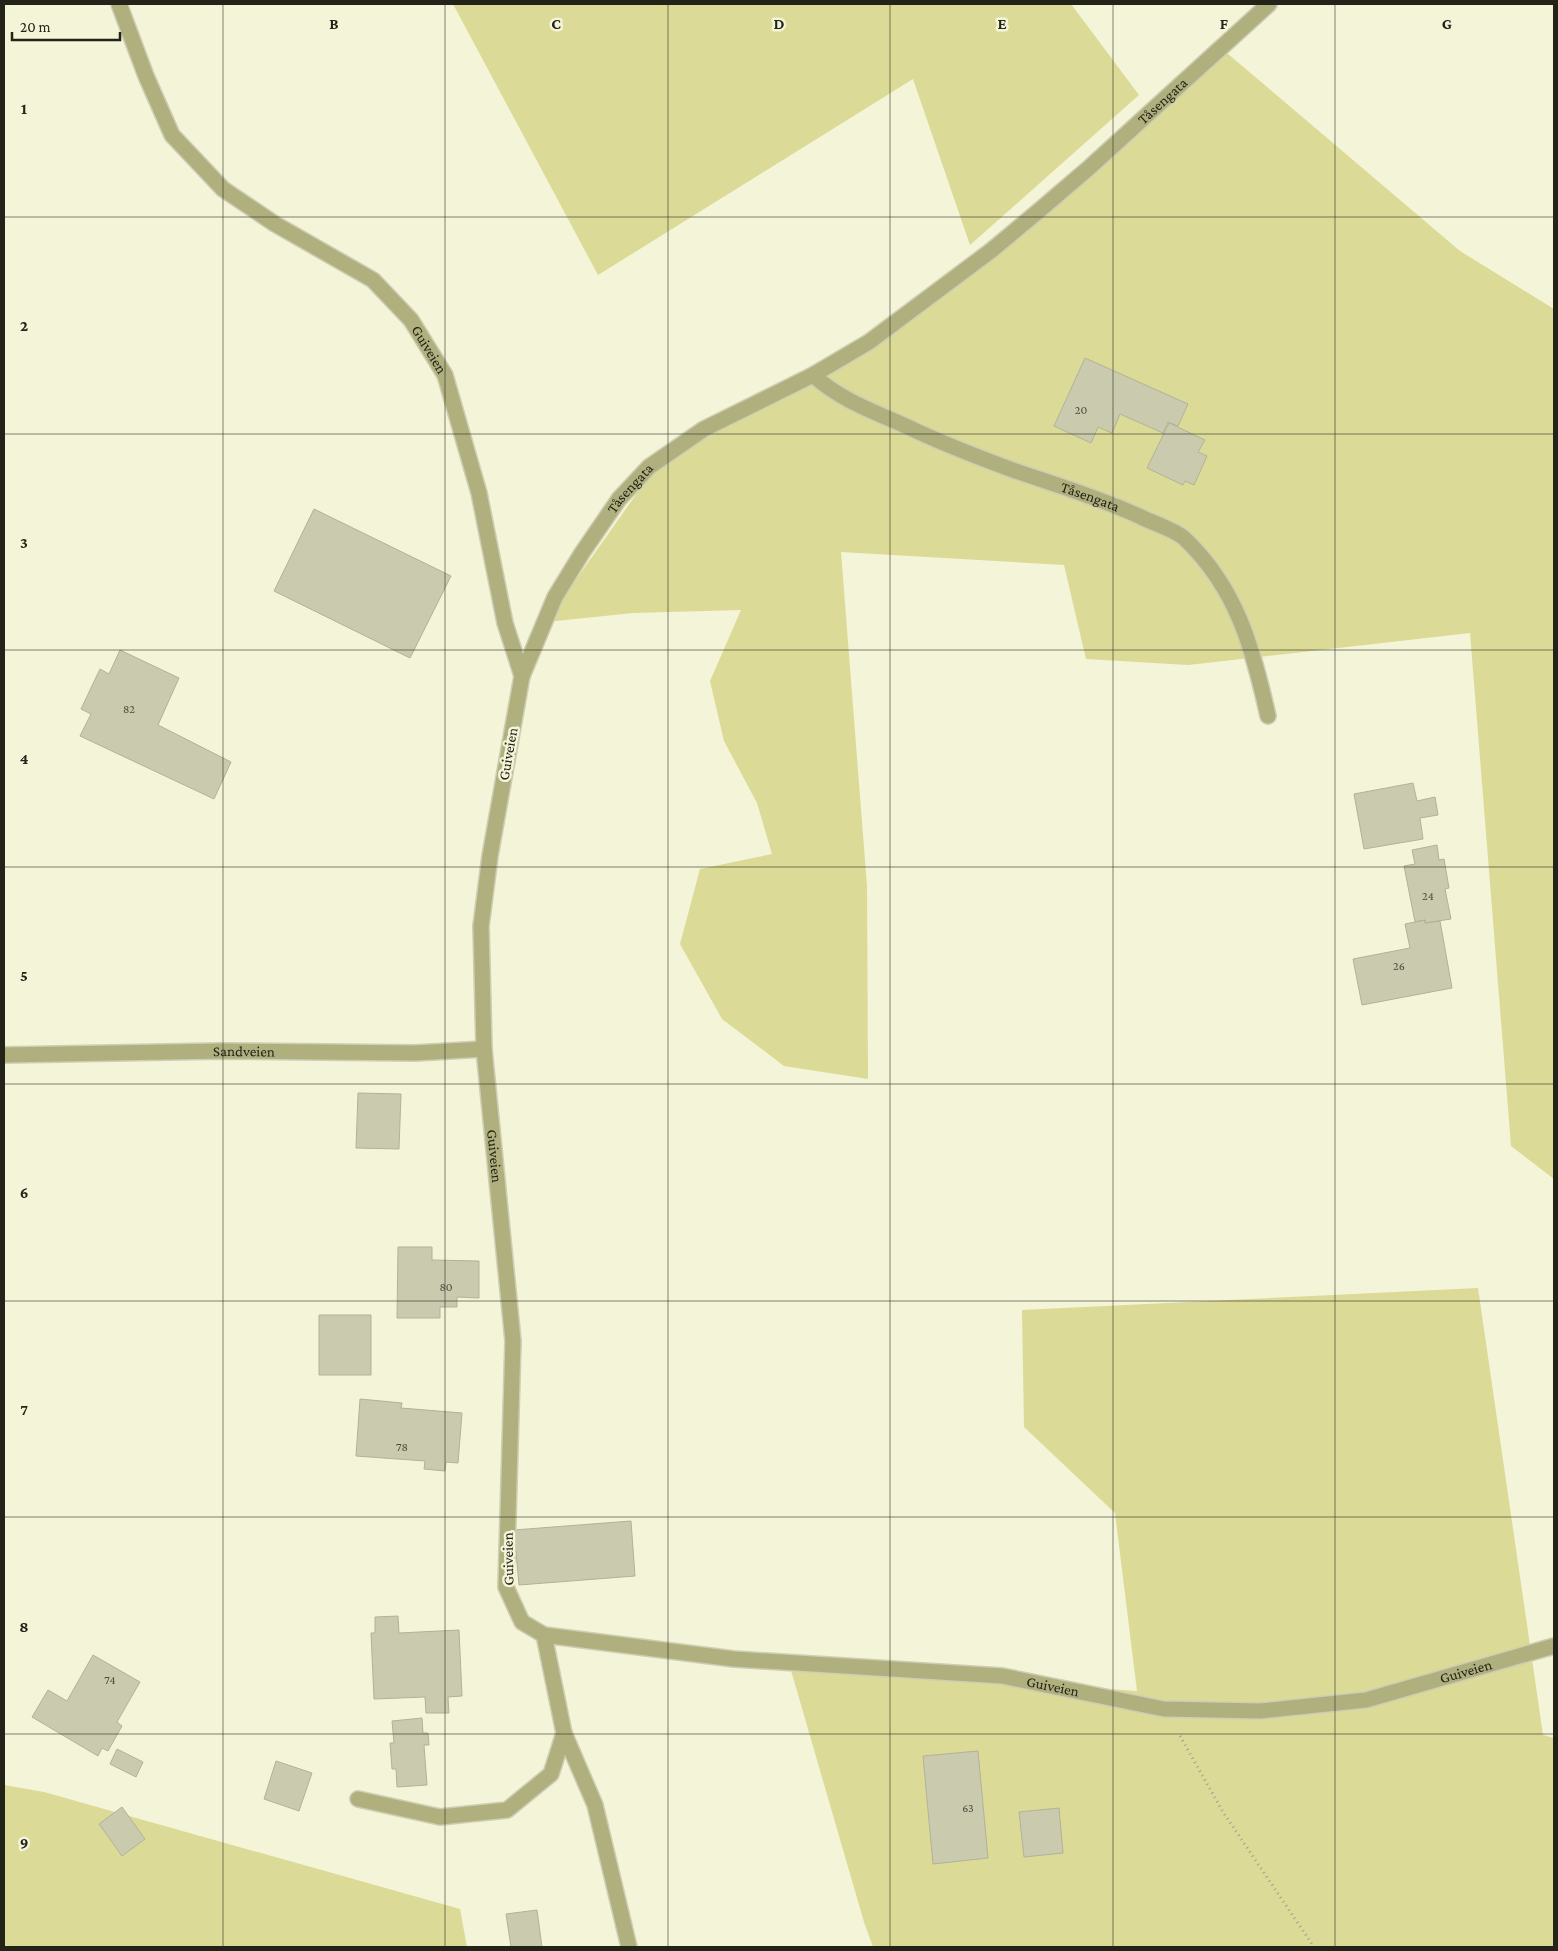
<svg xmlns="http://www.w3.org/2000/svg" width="1558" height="1951" viewBox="0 0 1558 1951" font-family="'Crimson Pro',serif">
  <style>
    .green { fill: #dbda97 }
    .building { fill: #cacaaf; stroke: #b2b298 }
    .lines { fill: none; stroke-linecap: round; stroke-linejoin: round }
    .minor-casing { stroke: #ceceb5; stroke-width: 18 }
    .path { stroke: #a1a18c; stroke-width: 3; stroke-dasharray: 1 4; stroke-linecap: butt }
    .minor { stroke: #b0b07f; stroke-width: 15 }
    .grid { fill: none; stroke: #232318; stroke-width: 1; stroke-opacity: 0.55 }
    .labels { text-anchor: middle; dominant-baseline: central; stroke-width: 5; stroke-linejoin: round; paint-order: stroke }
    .number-label { font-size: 12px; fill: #4d4d3e }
    .street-label { font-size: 15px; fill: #232318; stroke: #f4f4d8 }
    .grid-label { font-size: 16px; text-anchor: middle; font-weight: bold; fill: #232318; stroke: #f4f4d8; stroke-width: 5; stroke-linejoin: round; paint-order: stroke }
  </style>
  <rect width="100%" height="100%" fill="#f4f4d8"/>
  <path class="green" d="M453 4H1071L1139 95 970 245 913 79 598 275Z
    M1214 42 1460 251 1554 309V1179L1511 1146 1470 633 1188 665 1086 659 1064 565 841 552 867 886 868 1079 784 1066 722 1019 680 944 700 869 772 854 757 803 724 741 710 681 741 610 633 613 546 622 659 462 892 320 1081 166Z
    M1478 1288 1543 1735 1554 1738V1947H873L864 1922 790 1667 1137 1691 1115 1513 1024 1427 1022 1310Z
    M4 1785 44 1792 460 1909 467 1947H4Z"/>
  <path class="building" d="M1085 358 1188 404 1178 426 1168 422 1163 433 1120 414 1112 433 1098 427 1091 443 1054 426Z
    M1169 423 1205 440 1198 452 1207 456 1194 485 1185 481 1183 485 1147 468Z
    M314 509 451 576 410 658 274 591Z
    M120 650 179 678 158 725 231 762 214 799 80 736 91 714 81 709 100 669 109 674Z
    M1413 783 1417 801 1435 797 1438 815 1420 818 1423 839 1364 849 1354 794Z
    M1437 845 1439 860 1444 859 1449 888 1445 889 1451 919 1425 923V920L1415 922 1404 866 1415 864 1412 850Z
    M1425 920V923L1440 921 1452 988 1362 1005 1353 959 1410 948 1405 924Z
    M358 1093 401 1094 399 1149 356 1148Z
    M398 1247H432V1260L479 1261V1298L457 1297V1307H440V1318H397Z
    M319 1315H371V1375H319Z
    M360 1399 402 1403 401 1408 462 1413 458 1463 446 1462 445 1471 424 1469 425 1461 356 1456Z
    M631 1521 635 1576 519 1585 514 1530Z
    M398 1616 399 1633 459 1630 462 1696 448 1697 449 1713H426L425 1697 374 1699 371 1633H375V1617Z
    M93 1655 140 1682 117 1722 122 1726 108 1751 102 1748 98 1756 32 1717 48 1690 67 1701Z
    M422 1718 423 1733H428L429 1745H424L427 1785 397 1787 396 1769H392L390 1743H394L392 1721Z
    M117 1749 143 1762 136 1777 110 1764Z
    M978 1751 988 1858 933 1864 923 1756Z
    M276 1761 312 1773 299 1811 264 1799Z
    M122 1807 145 1839 122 1856 99 1824Z
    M1059 1808 1063 1853 1024 1857 1019 1812Z
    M537 1910 542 1947H511L506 1914Z"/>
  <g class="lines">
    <defs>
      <g id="minor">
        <path id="s1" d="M119 4 146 76 172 135 223 189 275 224 373 280 411 320 445 375 479 493 505 623 522 676 490 856 481 926 484 1049 513 1341 506 1587 522 1622 544 1635 734 1659 1002 1676 1164 1709 1260 1711 1366 1700 1554 1646"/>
        <path id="s2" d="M813 375C840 400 875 412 908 427 941 443 975 456 1010 469 1053 484 1098 497 1141 517 1153 523 1175 530 1184 538 1237 588 1253 649 1268 716"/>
        <path id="s3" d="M522 676 555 597 582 553 619 499 649 467 704 429 813 375 869 342 992 250 1041 209 1090 167 1269 4"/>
        <path id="s4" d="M4 1055 221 1051 415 1053 484 1049"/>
        <path d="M544 1635 564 1733 595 1805 629 1947"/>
        <path d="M358 1799 440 1817 507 1810 551 1774 564 1733"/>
      </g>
    </defs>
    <use href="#minor" class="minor-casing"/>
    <path class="path" d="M1180 1736 1223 1812 1314 1947"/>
    <use href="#minor" class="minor"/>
  </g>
  <path class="grid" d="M223 4V1947M445 4V1947M668 4V1947M890 4V1947M1113 4V1947M1335 4V1947M4 217H1554M4 434H1554M4 650H1554M4 867H1554M4 1084H1554M4 1301H1554M4 1517H1554M4 1734H1554"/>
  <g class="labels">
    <g class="number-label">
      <text x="1081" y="410">20</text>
      <text x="129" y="709">82</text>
      <text x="1428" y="896">24</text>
      <text x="1399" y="966">26</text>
      <text x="446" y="1287">80</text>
      <text x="402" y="1447">78</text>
      <text x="110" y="1680">74</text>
      <text x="968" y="1808">63</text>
    </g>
    <g class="street-label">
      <text stroke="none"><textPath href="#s3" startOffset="880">Tåsengata</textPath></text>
      <text stroke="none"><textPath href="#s1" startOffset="481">Guiveien</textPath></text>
      <text stroke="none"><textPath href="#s3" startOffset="218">Tåsengata</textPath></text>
      <text stroke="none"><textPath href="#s2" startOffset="304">Tåsengata</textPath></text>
      <text transform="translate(508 754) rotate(-80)">Guiveien</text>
      <text stroke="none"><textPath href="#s4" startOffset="240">Sandveien</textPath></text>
      <text stroke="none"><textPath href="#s1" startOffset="1306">Guiveien</textPath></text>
      <text transform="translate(508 1559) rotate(-91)">Guiveien</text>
      <text stroke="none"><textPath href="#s1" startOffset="2734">Guiveien</textPath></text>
      <text stroke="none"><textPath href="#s1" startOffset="2314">Guiveien</textPath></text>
    </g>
  </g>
  <g class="grid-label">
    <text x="334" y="29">B</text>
    <text x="556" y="29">C</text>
    <text x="779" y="29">D</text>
    <text x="1002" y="29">E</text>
    <text x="1224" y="29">F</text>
    <text x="1447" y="29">G</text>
    <text x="24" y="114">1</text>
    <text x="24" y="331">2</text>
    <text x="24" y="548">3</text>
    <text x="24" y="764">4</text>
    <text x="24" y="981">5</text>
    <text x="24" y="1198">6</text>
    <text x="24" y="1415">7</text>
    <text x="24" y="1632">8</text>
    <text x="24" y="1848">9</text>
  </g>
  <rect width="1558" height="1951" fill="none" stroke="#232318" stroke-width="10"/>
  <path d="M12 32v8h108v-8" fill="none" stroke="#232318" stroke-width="2.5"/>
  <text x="20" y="32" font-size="15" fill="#232318" stroke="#f4f4d8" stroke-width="4" paint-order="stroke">20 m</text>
</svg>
